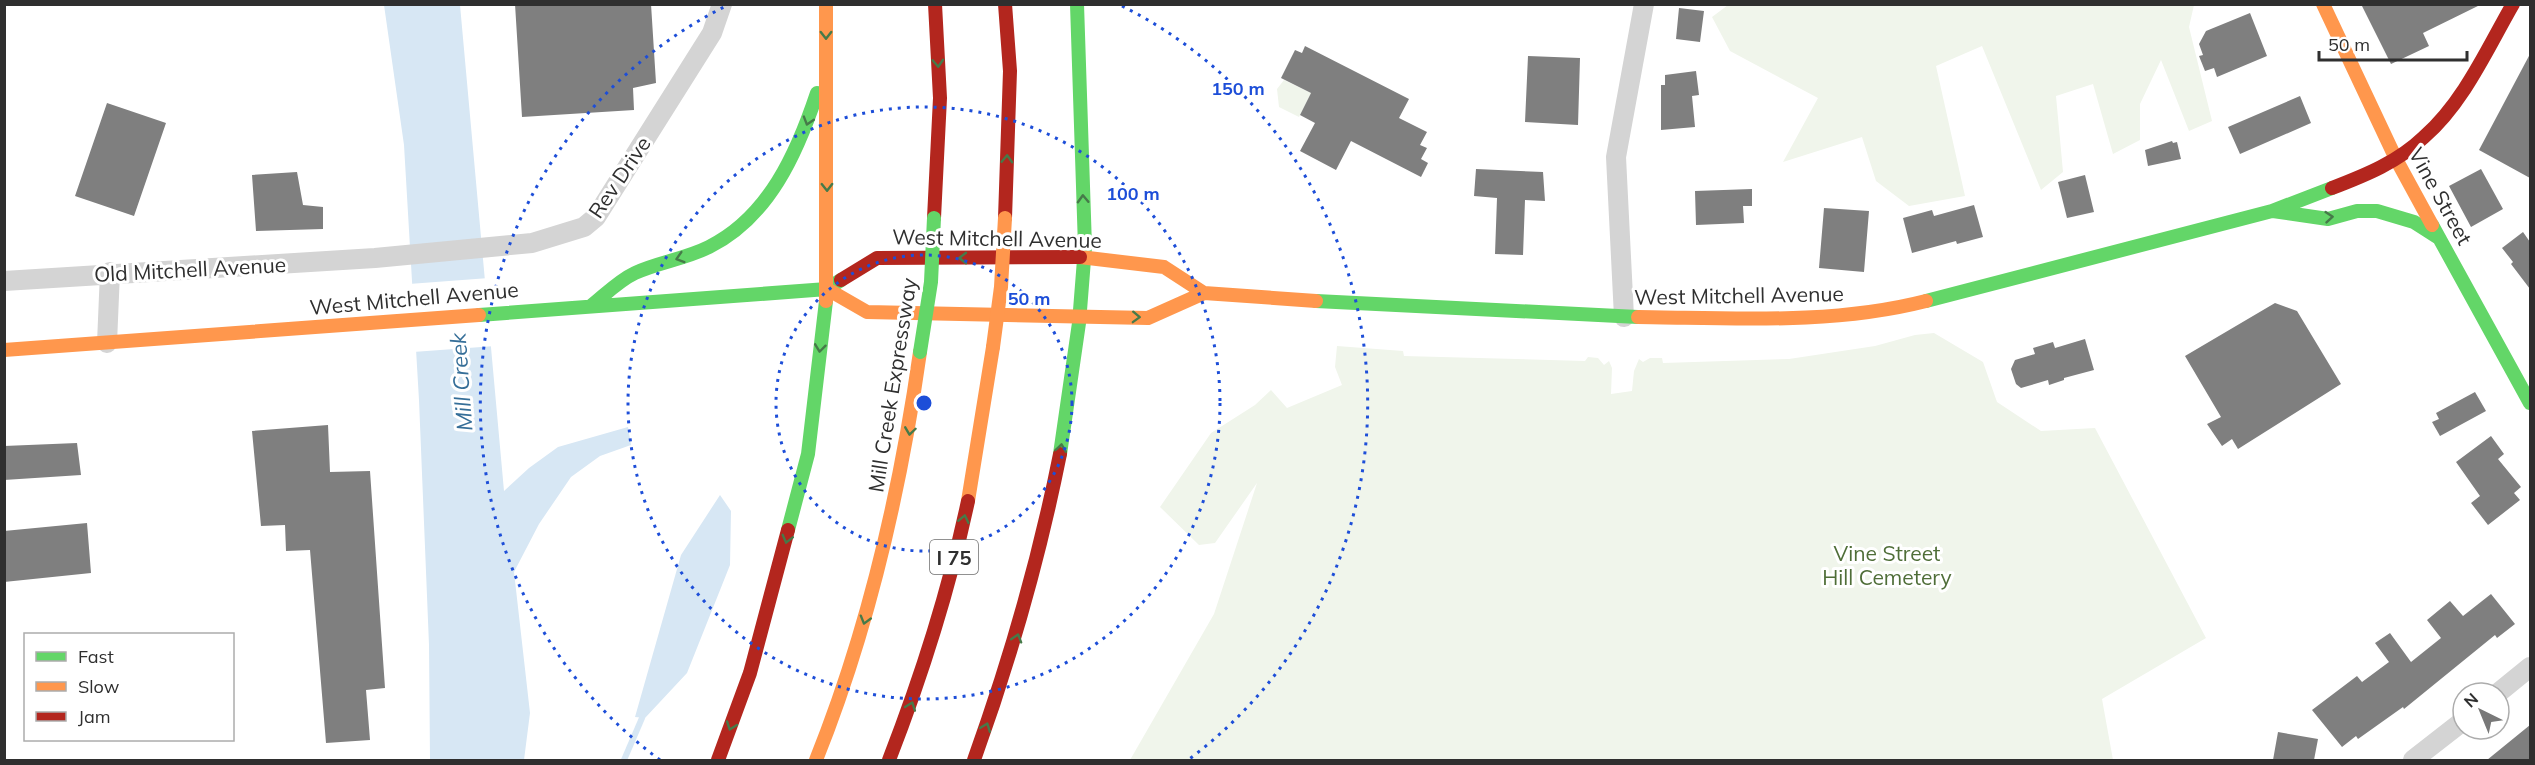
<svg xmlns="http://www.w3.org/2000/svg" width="2535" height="765" viewBox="0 0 2535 765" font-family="Mulish,sans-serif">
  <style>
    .green { fill: #f0f5eb }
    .water { fill: #d7e7f4 }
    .pier { fill: #fff }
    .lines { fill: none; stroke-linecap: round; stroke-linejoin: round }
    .stream { stroke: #d7e7f4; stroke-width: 6 }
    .building { fill: #7f7f7f }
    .street { stroke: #d4d4d4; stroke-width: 20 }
    .fast { stroke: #63d668; stroke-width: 14 }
    .slow { stroke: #ff974d; stroke-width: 14 }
    .jam { stroke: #b3261e; stroke-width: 14 }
    .fast-bridge { stroke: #63d668; stroke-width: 14 }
    .slow-bridge { stroke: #ff974d; stroke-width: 14 }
    .oneway { stroke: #467a49 }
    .ring { fill: none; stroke: #1d4ed8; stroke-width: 3; stroke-dasharray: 3 6 }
    .labels { text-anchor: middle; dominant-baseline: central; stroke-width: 6; stroke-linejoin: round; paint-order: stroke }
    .shield { fill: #fff; stroke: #6d6d6d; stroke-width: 1.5 }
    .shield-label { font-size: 20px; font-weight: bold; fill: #2f2f2f }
    .street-label { font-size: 21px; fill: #2f2f2f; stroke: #fff }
    .park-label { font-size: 21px; fill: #4f6e38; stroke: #fff }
    .water-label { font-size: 22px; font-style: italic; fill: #356e98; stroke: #fff }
    .centre { fill: #1d4ed8; stroke: #fff; stroke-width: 3 }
    .ring-label { font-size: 18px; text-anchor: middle; font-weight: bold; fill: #1d4ed8; stroke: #fff; stroke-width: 6; stroke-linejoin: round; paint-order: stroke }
  </style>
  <rect width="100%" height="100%" fill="#fff"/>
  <path class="green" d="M1728 5H2205H2194L2189 27 2212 121 2189 131 2161 60 2140 104V140L2113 154 2093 84 2056 96 2063 172 2041 190 1982 46 1936 66 1965 196 1909 206 1876 181 1862 137 1783 162 1818 98 1730 51 1712 17Z
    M1284 80 1311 93 1299 117 1279 107 1277 89Z
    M1934 333 1983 362 1997 402 2041 431 2095 428 2206 638 2102 699 2113 760H1130L1214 614 1257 483 1215 543 1199 545 1160 507 1211 433 1255 405 1271 390 1287 408 1342 385 1335 367 1337 346 1403 351 1404 356 1585 361 1588 357 1598 358 1604 365 1609 361 1612 368 1611 394 1632 391 1634 371 1639 359 1643 362 1650 358H1662L1663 363 1789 359 1875 346 1915 335Z"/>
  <path class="water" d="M384 5H460L504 491 529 468 558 447 628 427 631 445 600 456 571 477 539 524 514 572 530 713 524 760H430L429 645 419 400 404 145Z
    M720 495 731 511 730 565 687 673 645 718 635 717 681 555Z"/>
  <path class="pier" d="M489 278 495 346 413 352 409 284Z"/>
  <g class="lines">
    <path class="stream" d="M624 760 642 718"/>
  </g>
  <path class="building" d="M515 4H651L656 83 633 88 634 110 522 117Z
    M2361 4H2482L2423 33 2429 46 2391 64Z
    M1679 8 1704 11 1700 42 1676 39Z
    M2250 13 2267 56 2217 77 2214 68 2205 71 2199 56 2203 55 2199 44 2206 31Z
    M1305 46 1409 99 1399 118 1427 132 1420 145 1427 148 1421 159 1428 163 1421 177 1351 141 1336 170 1300 151 1315 123 1300 115 1311 93 1281 78 1295 50 1302 53Z
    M2530 54V178L2479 150Z
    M1528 56 1580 58 1578 125 1525 122Z
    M1696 71 1699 95 1692 96 1695 127 1661 130V85H1665V75Z
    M2300 96 2311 123 2240 154 2228 127Z
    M107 103 166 123 134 216 75 196Z
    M2172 141 2173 143 2177 142 2181 159 2148 166 2145 150Z
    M1476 169 1543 172 1545 201 1525 200 1523 255 1495 254 1497 198 1474 196Z
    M2481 169 2503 209 2471 227 2449 186Z
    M297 172 303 205 323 207V229L256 231 252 175Z
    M2085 175 2094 212 2067 218 2058 182Z
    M1752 189V206H1743L1744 223 1696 225 1695 191Z
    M1974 205 1983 237 1957 244 1956 241 1912 253 1903 218 1932 210 1934 216Z
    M1824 208 1869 211 1864 272 1819 268Z
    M2523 232 2530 242V289L2511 264 2513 262 2502 248Z
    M2275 303 2297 311 2341 384 2238 449 2232 439 2222 446 2207 424 2221 417 2185 356Z
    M2085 339 2094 370 2064 378V380L2049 385 2048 380 2021 388 2016 384 2011 369 2015 360 2035 354 2033 348 2053 342 2055 348Z
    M2475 392 2486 411 2440 436 2432 422 2439 419 2436 413Z
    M328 425 330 472 370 471 385 688 366 690 370 740 326 743 310 550 286 551 285 525 261 526 252 431Z
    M2491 436 2504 454 2498 459 2521 487 2514 493 2520 500 2488 525 2471 503 2480 496 2456 462Z
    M77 443 81 475 4 480V446Z
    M87 523 91 573 4 582V531Z
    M2491 594 2515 624 2497 638 2495 635 2404 709 2403 707 2358 739 2356 736 2342 747 2312 710 2357 676 2362 682 2389 662 2375 643 2390 633 2411 662 2441 638 2427 620 2450 601 2463 616Z
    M2530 725V760H2487Z
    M2278 732 2318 739 2314 760H2273Z"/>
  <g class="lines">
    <path class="street" d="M4 281 375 258 532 243 584 227 596 217 608 198 712 33 722 4
      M1624 317 1616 157 1644 4
      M107 343 110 272
      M2498 693 2530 667
      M2413 760 2463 721"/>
    <path class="fast" d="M2273 211 2328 219 2357 211H2377L2414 222 2439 238
      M2432 225 2530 403
      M1316 301 1638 317
      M1926 301 2272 211 2332 188
      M591 306C605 295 618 281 635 273 659 262 685 259 709 247 769 217 797 153 817 93
      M479 315 827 289 841 280
      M1060 454 1079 323 1085 247 1077 4
      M788 530 808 454 826 301"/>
    <path class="slow" d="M2323 4 2396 159 2432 225
      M1080 257 1164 267 1204 293
      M827 289 867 312 1148 318 1204 293 1316 301
      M826 301V4
      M1638 317C1734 318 1832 325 1926 301
      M4 350 479 315
      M968 501 993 347
      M816 760C869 628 900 493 920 352"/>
    <path class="jam" d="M1005 4 1010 71 1005 218
      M2332 188C2366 175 2398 162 2424 137 2464 102 2487 49 2513 4
      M934 218 940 98 935 4
      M841 280 877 258 1080 257
      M718 760 750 673 788 530
      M889 760C922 675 949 590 968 501
      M974 760C1010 660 1039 559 1060 454"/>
    <path class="fast-bridge" d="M920 352 931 282 934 218"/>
    <path class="slow-bridge" d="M993 347 1001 287 1005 218"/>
  </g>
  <defs><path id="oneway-chevron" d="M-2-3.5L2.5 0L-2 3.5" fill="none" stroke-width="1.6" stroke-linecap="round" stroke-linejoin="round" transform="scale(1.5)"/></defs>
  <g class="oneway">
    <use href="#oneway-chevron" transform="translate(826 35) rotate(90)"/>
    <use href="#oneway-chevron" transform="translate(938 63) rotate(87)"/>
    <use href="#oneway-chevron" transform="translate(808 121) rotate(107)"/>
    <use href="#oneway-chevron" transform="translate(1007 159) rotate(-88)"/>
    <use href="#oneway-chevron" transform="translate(827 187) rotate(89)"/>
    <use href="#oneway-chevron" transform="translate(1083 199) rotate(-92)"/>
    <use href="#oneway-chevron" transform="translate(2329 217) rotate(-5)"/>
    <use href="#oneway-chevron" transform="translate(680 258) rotate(163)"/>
    <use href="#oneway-chevron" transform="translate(963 258) rotate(180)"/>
    <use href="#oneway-chevron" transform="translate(1136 317) rotate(2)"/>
    <use href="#oneway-chevron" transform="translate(820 348) rotate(97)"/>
    <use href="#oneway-chevron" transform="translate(910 431) rotate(98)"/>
    <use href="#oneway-chevron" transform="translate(1061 448) rotate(-82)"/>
    <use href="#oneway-chevron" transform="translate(964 519) rotate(-78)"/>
    <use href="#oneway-chevron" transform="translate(787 539) rotate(104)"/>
    <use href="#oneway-chevron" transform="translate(865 620) rotate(106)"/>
    <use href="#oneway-chevron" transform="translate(1017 638) rotate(-73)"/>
    <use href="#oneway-chevron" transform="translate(911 706) rotate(-70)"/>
    <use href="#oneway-chevron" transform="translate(731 726) rotate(110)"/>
    <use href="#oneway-chevron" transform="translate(986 727) rotate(-69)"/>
  </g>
  <g class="ring">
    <circle cx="924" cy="403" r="148"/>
    <circle cx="924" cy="403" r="296"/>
    <path d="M660 760A444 444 0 0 1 726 6M1122 6A444 444 0 0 1 1188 760"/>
  </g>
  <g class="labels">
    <rect class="shield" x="930" y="540" width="48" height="34" rx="4.5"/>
    <g class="shield-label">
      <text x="954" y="557">I 75</text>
    </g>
    <g class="street-label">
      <text transform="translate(619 177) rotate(-56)">Rev Drive</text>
      <text transform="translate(2441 196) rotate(61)">Vine Street</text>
      <text transform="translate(997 238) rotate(1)">West Mitchell Avenue</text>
      <text transform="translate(190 269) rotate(-3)">Old Mitchell Avenue</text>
      <text transform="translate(1739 295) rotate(-1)">West Mitchell Avenue</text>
      <text transform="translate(414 298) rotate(-5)">West Mitchell Avenue</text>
      <text transform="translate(892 385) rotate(-81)">Mill Creek Expressway</text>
    </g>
    <g class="park-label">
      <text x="1887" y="553">Vine Street<tspan x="1887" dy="24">Hill Cemetery</tspan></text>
    </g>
    <g class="water-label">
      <text transform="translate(461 382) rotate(-94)">Mill Creek</text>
    </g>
  </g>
  <circle cx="924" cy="403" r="9" class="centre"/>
  <g class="ring-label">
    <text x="1238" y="95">150 m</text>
    <text x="1133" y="200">100 m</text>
    <text x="1029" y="305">50 m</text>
  </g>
  <rect width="2535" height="765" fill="none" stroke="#2f2f2f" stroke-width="12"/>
  <rect x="24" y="633" width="210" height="108" fill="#ffffff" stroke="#acacac" stroke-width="1.5"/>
  <rect x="36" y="652" width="30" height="9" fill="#63d668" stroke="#acacac" stroke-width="1.5"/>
  <text x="78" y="663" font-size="18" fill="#2f2f2f">Fast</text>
  <rect x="36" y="682" width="30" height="9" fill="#ff974d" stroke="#acacac" stroke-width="1.5"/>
  <text x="78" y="693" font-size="18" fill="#2f2f2f">Slow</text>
  <rect x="36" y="712" width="30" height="9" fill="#b3261e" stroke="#acacac" stroke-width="1.5"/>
  <text x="78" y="723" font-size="18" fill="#2f2f2f">Jam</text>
  <g transform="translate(2481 711) rotate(317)"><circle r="28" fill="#ffffff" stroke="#acacac" stroke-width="1.5"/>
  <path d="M0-4.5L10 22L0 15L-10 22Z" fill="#787878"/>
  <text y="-9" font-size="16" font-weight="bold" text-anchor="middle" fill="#2f2f2f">N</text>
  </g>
  <path d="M2319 51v9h148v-9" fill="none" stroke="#2f2f2f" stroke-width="3"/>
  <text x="2328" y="51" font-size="18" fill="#2f2f2f" stroke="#ffffff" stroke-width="4.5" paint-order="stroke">50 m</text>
</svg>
